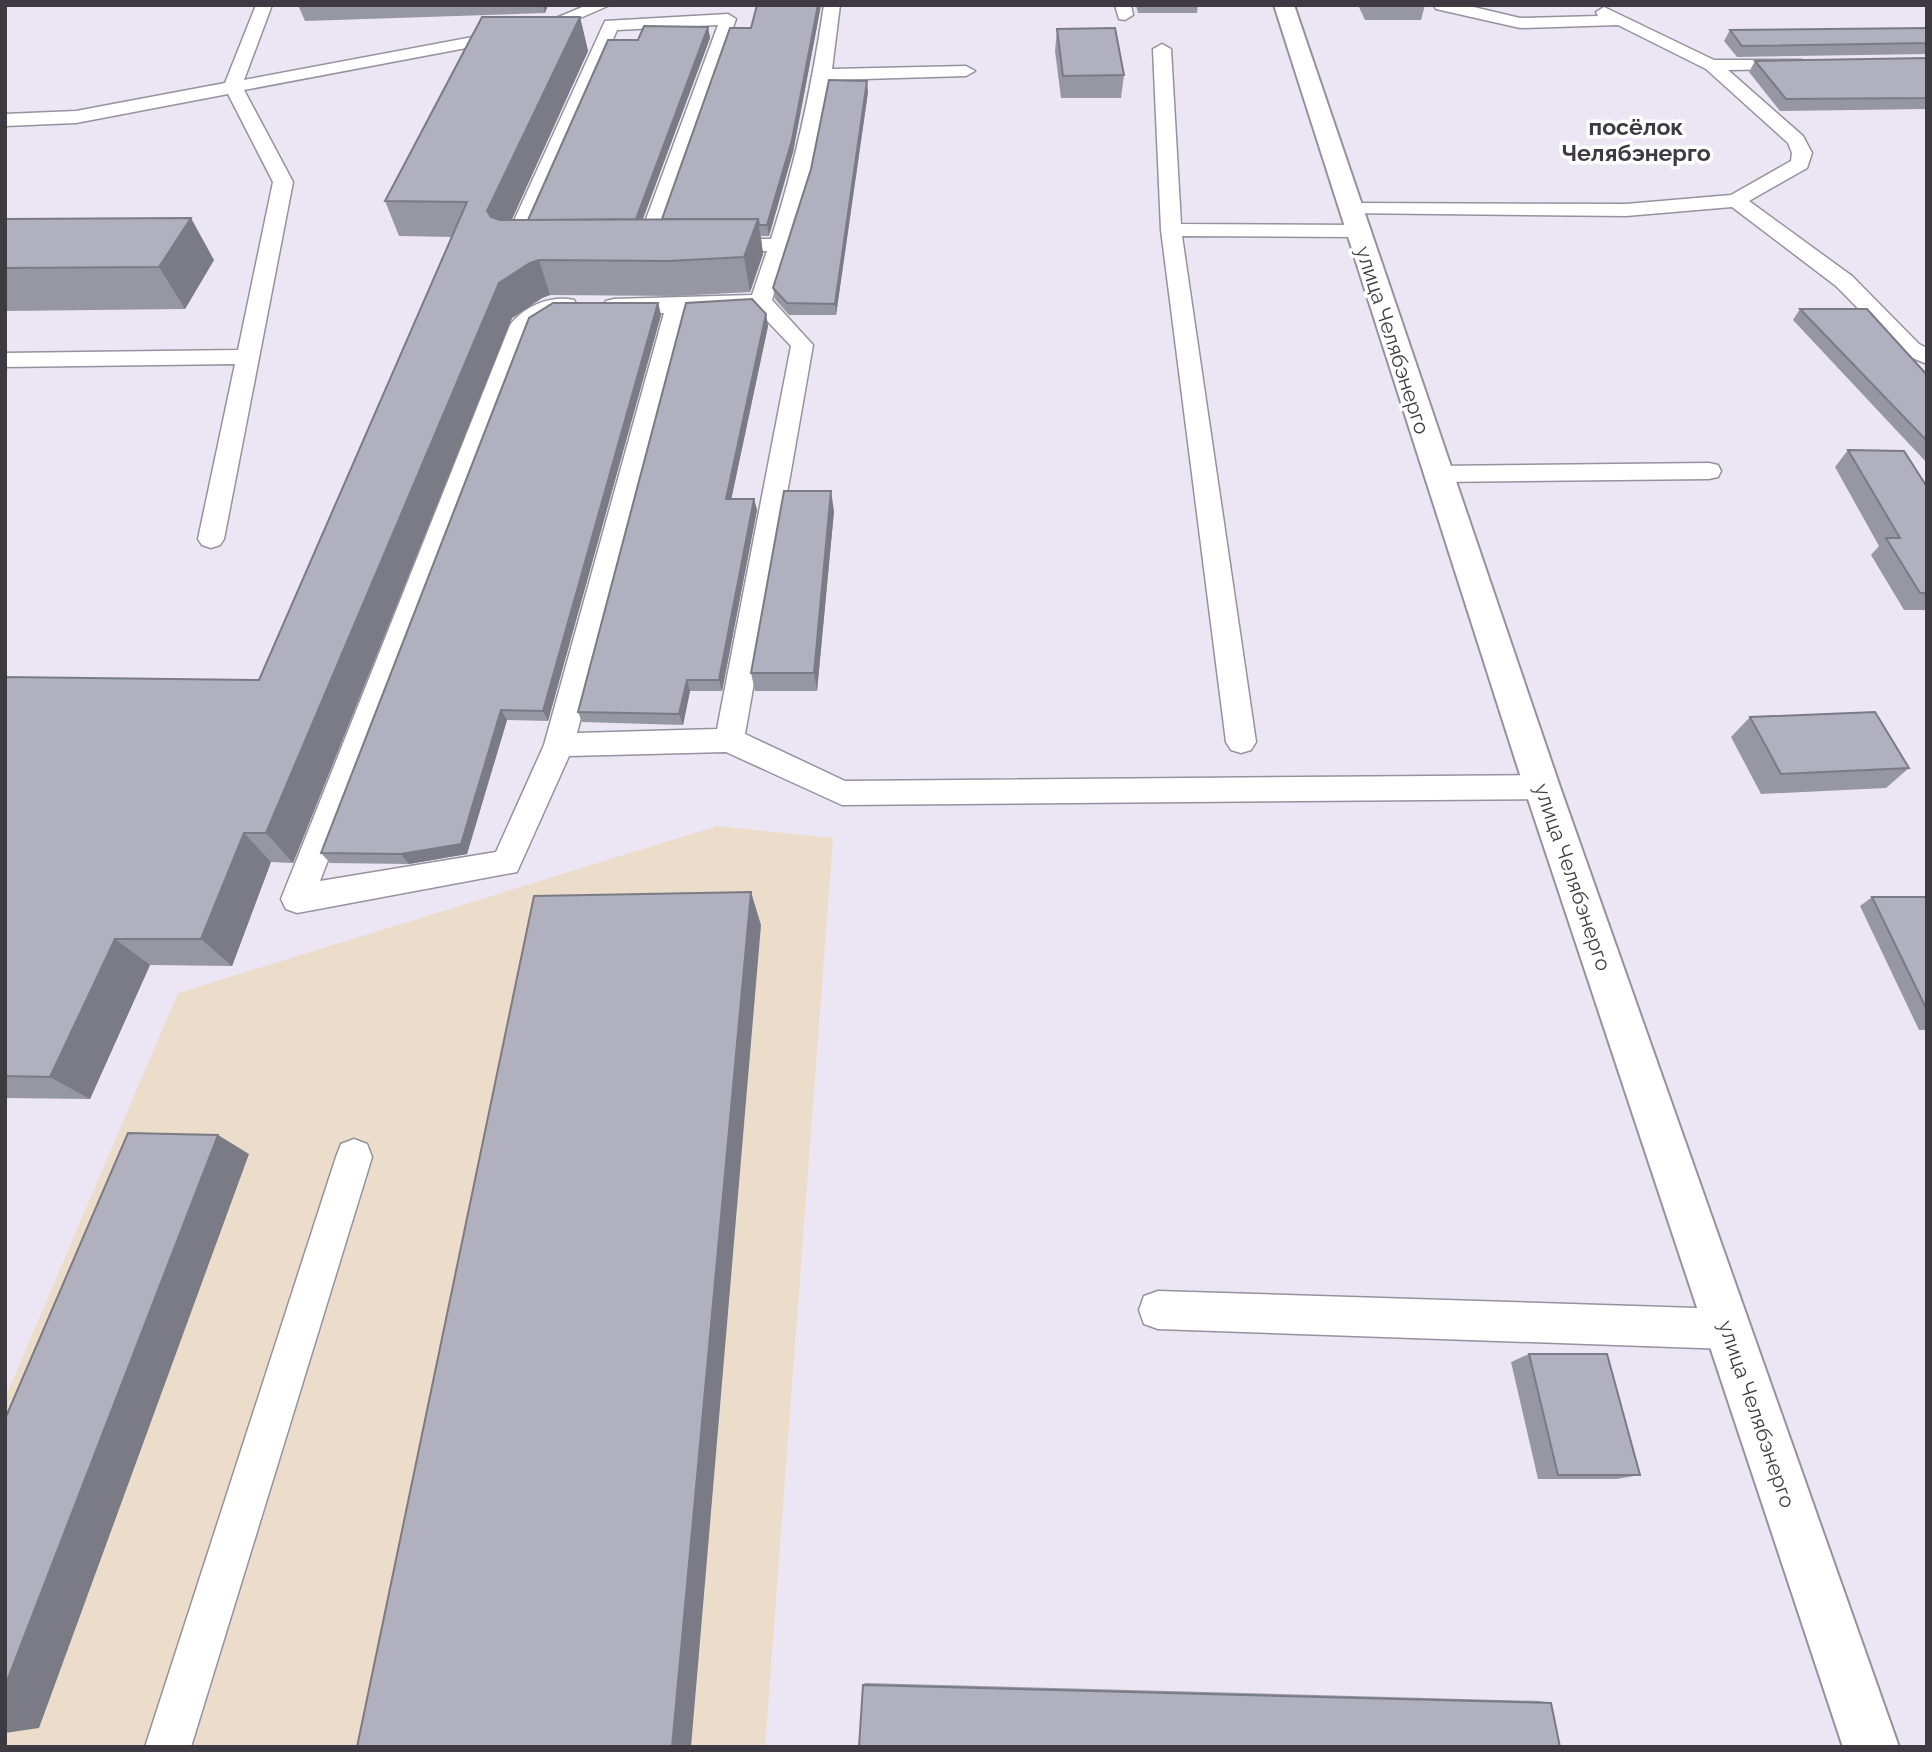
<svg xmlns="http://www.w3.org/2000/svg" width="1932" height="1752" viewBox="0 0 1932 1752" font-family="Raleway,sans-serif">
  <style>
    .commercial { fill: #ecddca }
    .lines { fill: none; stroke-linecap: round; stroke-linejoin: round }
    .lane-casing { stroke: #96919e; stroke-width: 3 }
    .street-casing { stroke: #96919e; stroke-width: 4 }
    .lane { fill: #fff; fill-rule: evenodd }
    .street { fill: #fff; fill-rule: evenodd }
    .wall { fill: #9797a3 }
    .shaded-wall { fill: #7b7b85 }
    .building { fill: #b0b0be; stroke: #7b7b85; stroke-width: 2 }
    .labels { text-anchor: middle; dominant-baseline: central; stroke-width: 7; stroke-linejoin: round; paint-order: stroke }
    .street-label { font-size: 21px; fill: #3d3b41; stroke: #fff }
    .far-district-label { font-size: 23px; font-weight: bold; fill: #3d3b41; stroke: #fff }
  </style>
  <rect width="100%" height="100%" fill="#ece6f4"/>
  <path class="commercial" d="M717 826 833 838 765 1747H5V1398L178 993Z"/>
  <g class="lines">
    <defs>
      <path id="lane" d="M256 5H272L244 80 542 24 587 5H610L546 33 244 90 293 182 224 539 220 545 211 548 202 545 198 539 235 364 5 367V353L238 350 273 182 228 94 76 123 5 126V114L76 111 225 83Z
        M824 5H840L832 69 966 66 975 71 966 76 830 80 810 180 772 300 813 345 745 734 845 781 1542 775 1553 778 1557 787 1553 796 1542 799 842 805 726 752 569 756 517 872 297 913 286 909 281 899 510 325C524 306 551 295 574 300L577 305 574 310 556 312 531 328 320 881 496 852 544 745 664 313H614L606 311 603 306 606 301 614 299 752 295 767 251H720L713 249 710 245 713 241 720 239H771C796 162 812 85 824 5ZM755 308 791 346 717 729 577 733 686 312Z
        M1115 5H1131L1133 15 1125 20 1119 19Z
        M1434 5H1465L1520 18 1598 16 1596 12 1604 7 1714 60H1802L1805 64 1802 68 1796 69 1728 70 1803 136 1812 153 1807 168 1749 201 1852 276 1919 344 1927 348V364L1903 354 1836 286 1732 207 1626 216 1345 213 1342 209 1345 205 1352 203 1626 204 1731 195 1791 161 1792 153 1788 143 1706 69 1618 25 1520 28 1436 9Z
        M728 14 736 19 653 250H639L636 246 718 25 617 30 525 241 534 247 531 251H505L502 247 605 21Z
        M1162 44 1171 49 1181 224 1357 225 1364 227 1367 231 1364 235 1357 237 1182 236 1256 742 1251 750 1241 753 1231 750 1226 742 1161 230 1153 49Z
        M1709 463 1718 465 1721 471 1718 477 1709 479 1438 482 1429 480 1426 474 1429 468 1438 466Z
        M354 1139 367 1144 372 1157 191 1747H145L336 1157 341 1144Z
        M1158 1291 1728 1309 1742 1315 1748 1329 1742 1343 1728 1349 1158 1329 1144 1324 1139 1310 1144 1296Z"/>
      <path id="street" d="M1274 5H1294L1560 787 1899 1747H1843L1524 787Z"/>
    </defs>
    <use href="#lane" class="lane-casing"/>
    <use href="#street" class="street-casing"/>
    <use href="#lane" class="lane"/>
    <use href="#street" class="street"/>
  </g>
  <path class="wall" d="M298 5H548L545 13 305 21Z
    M757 5H821L793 152 769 236H761L763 254 750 292 677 296 550 295 542 298 512 318 293 863 271 862 232 966 150 965 90 1099 5 1098V677L259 680 452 237 399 236 385 201 580 17 588 51 511 220H528L638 40 708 27 710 38 643 219H662L751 28Z
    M1136 5H1198L1197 13H1138Z
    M1358 5H1425L1421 20H1365Z
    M1927 28V54L1737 57 1724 41 1730 30Z
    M1057 29 1124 75 1121 98H1061L1055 51Z
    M1927 58V109L1780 111 1749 72 1755 61Z
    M868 92 836 315H789L775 299 773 288Z
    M5 219 214 260 185 309 5 311Z
    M658 303 661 315 548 721 507 720 467 854 409 864 330 863 321 853Z
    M1800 309 1927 375V463L1793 320Z
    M766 314 768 326 731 499H754L757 510 722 691H690L683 725 582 722 578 712Z
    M1848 450 1927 487V611L1926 610H1904L1871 555 1879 546 1835 467Z
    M834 511 817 691H755L751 673Z
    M1750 717 1909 768 1886 788 1761 794 1731 737Z
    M1872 897H1927V1030H1919L1860 906Z
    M1529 1354 1640 1475 1617 1479H1538L1511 1362Z
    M865 1683 1540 1701 1551 1703 863 1685Z"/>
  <path class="shaded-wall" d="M543 5H548L545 13Z
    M818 5H821L793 152 769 236 767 225Z
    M580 17 588 51 500 246 487 211Z
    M708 27 710 38 636 237 633 226Z
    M867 81 868 92 836 315 835 304Z
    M191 218 214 260 185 309 159 267Z
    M758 219 763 254 750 292 744 257Z
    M539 260 550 295 542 298 512 318 293 863 266 833 499 283 530 263Z
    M658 303 661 315 548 721 543 711Z
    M766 314 768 326 729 510 726 499Z
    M831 491 834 511 817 691 814 673Z
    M754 499 757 510 722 691 719 680Z
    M687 680 690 691 683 725 679 714Z
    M501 710 507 720 467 854 409 864 401 854Z
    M244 833 271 862 232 966 201 939Z
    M751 892 761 925 691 1747H672Z
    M115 939 150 965 90 1099 50 1077Z
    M218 1135 249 1154 39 1728 5 1733V1686Z"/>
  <path class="building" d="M757 5H818L792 140 767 225H759L758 219H662L730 28H751Z
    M482 17H580L487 211 491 217 500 220 758 219 744 257 669 261 539 260 530 263 499 283 266 833H244L201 939H115L50 1077 5 1076V677L259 680 467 202 385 201Z
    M644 26 708 27 636 219 528 220 608 40H638Z
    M1115 28 1124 75 1063 76 1057 29Z
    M1927 28V43L1742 46 1730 30Z
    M1927 58V98L1786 99 1755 61Z
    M829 80 867 81 835 304 787 303 773 288 811 169Z
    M191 218 159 267 5 268V219Z
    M752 299 766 314 726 499H754L719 680H687L679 714 578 712 686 303Z
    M553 303H658L543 711 501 710 461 844 401 854 321 853 529 318Z
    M1800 309H1867L1927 375V441Z
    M1848 450 1904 451 1927 487V593H1920L1886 538H1900Z
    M784 491H831L814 673H751Z
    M1875 712 1909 768 1781 774 1750 717Z
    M751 892 672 1747H357L534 896Z
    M1872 897H1927V1010Z
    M128 1133 218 1135 5 1686V1419Z
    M1529 1354H1607L1640 1475H1558Z
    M863 1685 1551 1703 1560 1747H859Z"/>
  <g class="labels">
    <g class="street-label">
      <text transform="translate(1393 340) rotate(72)">улица Челябэнерго</text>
      <text transform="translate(1573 877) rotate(71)">улица Челябэнерго</text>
      <text transform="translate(1757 1414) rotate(71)">улица Челябэнерго</text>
    </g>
    <g class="far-district-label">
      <text x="1636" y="126">посёлок<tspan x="1636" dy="26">Челябэнерго</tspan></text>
    </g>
  </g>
  <rect width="1932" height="1752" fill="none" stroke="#3d3b41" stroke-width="14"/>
</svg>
